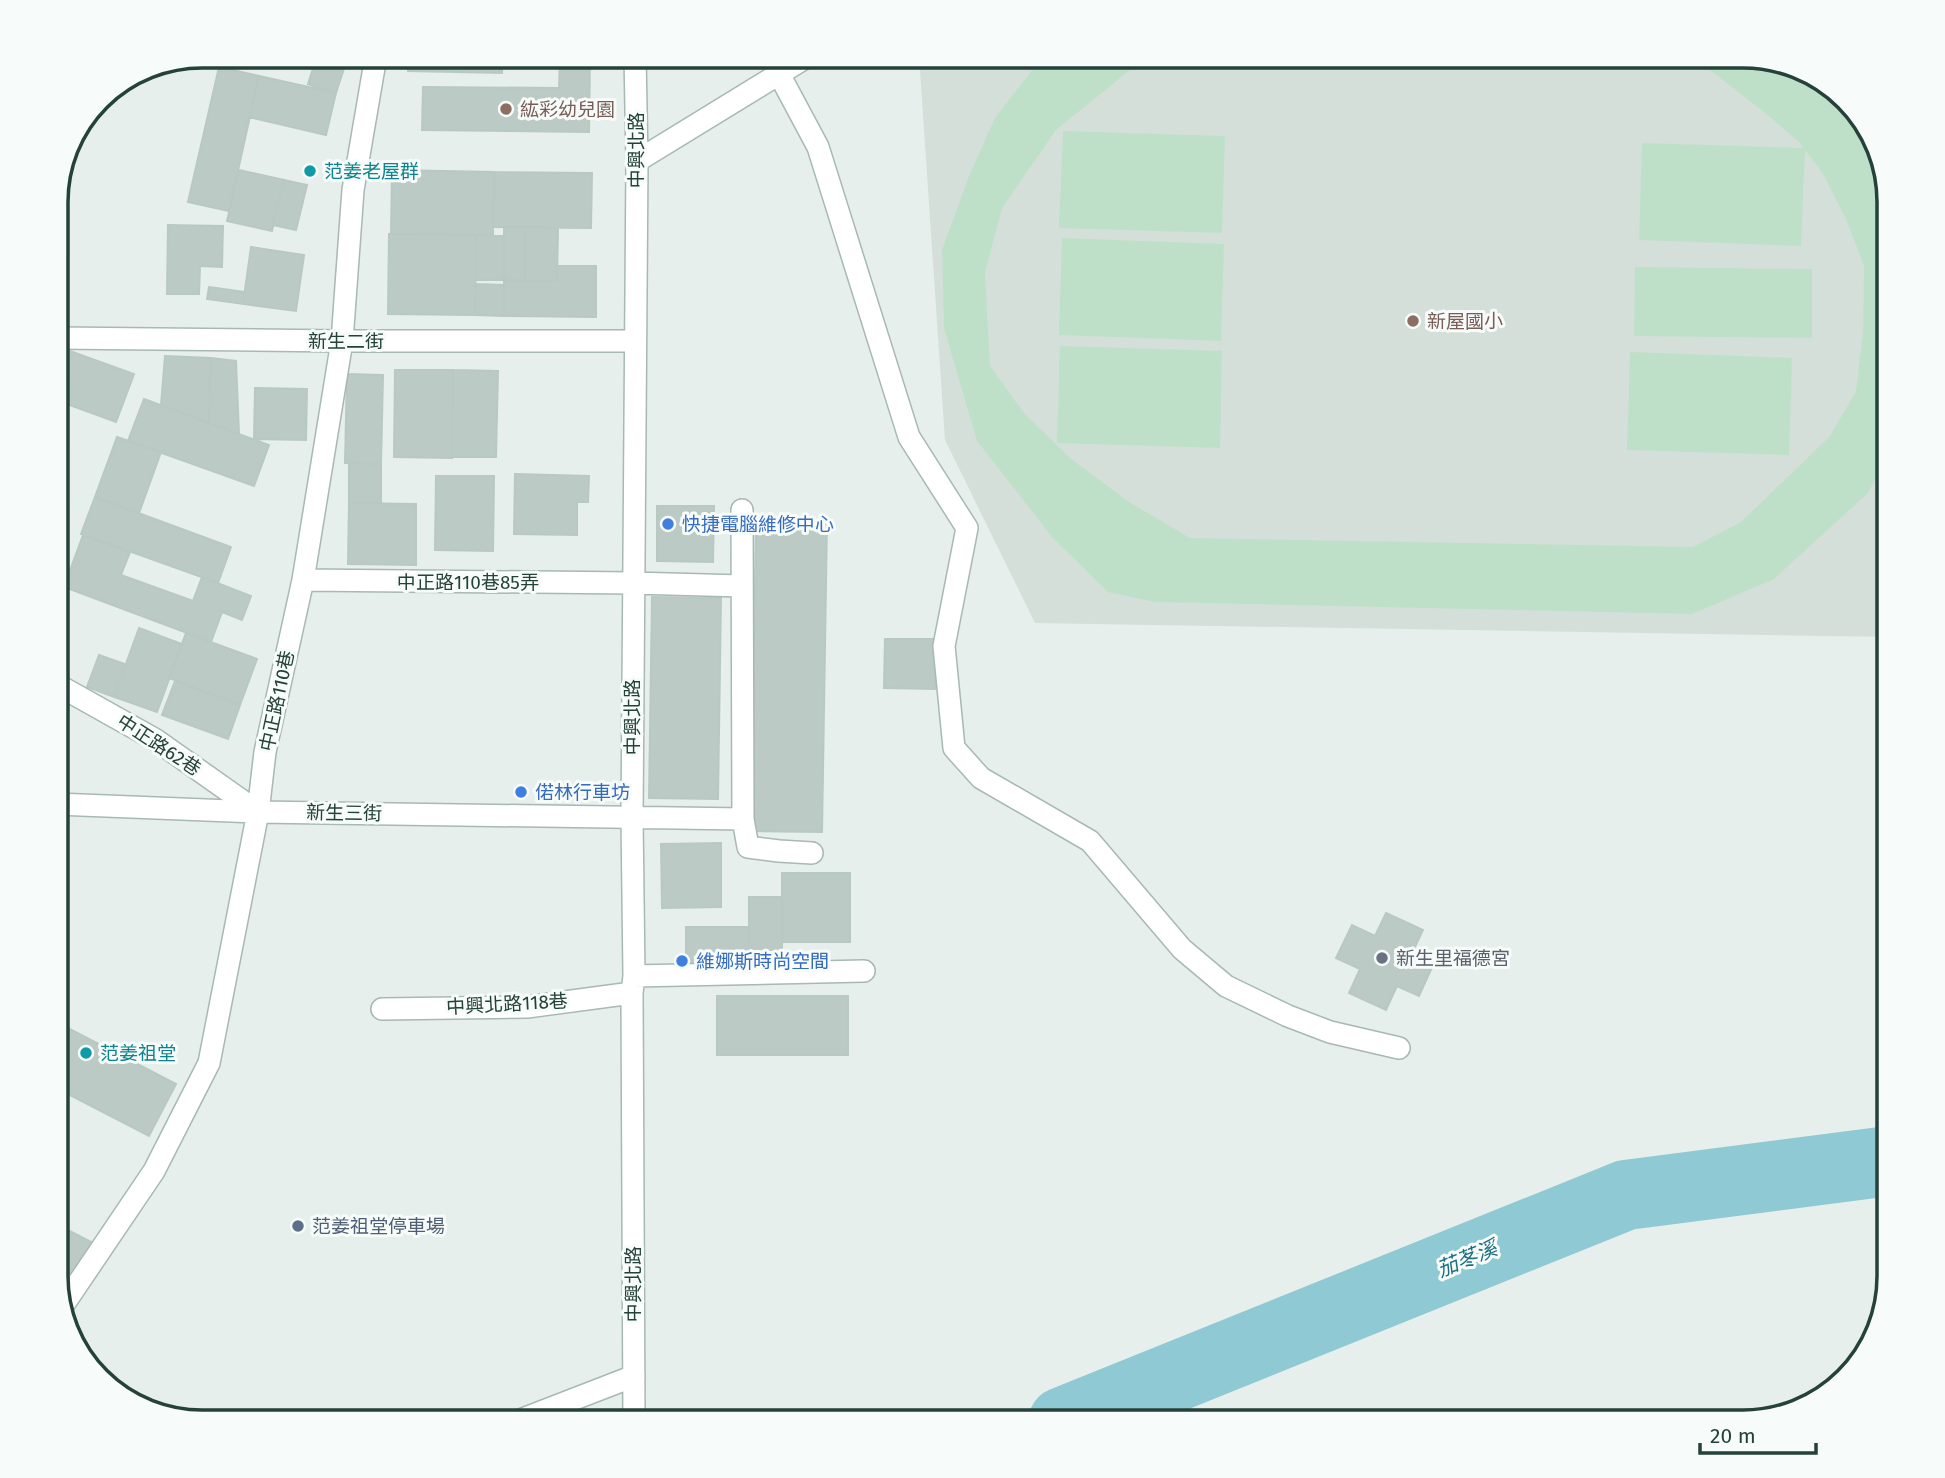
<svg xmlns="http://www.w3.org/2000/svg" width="1945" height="1478" viewBox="0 0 1945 1478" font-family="'Fira Sans','Noto Sans TC',sans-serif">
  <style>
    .built { fill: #d4dfda }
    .green { fill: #bfe0c8 }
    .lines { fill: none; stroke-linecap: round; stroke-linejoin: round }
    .river { stroke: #8ec9d4; stroke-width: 70 }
    .building { fill: #bbcac4; stroke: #b8c9c2; stroke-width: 2 }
    .minor-casing { stroke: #a8b8b2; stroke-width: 24 }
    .minor { stroke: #fff; stroke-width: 21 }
    .education-dot { fill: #8d6e63; stroke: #f7fbf9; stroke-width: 2.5 }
    .culture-dot { fill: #0f9aa8; stroke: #f7fbf9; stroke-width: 2.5 }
    .shop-dot { fill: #3f7fe0; stroke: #f7fbf9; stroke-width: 2.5 }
    .worship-dot { fill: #6b7280; stroke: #f7fbf9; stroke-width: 2.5 }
    .service-dot { fill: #5c6f8a; stroke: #f7fbf9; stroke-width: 2.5 }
    .labels { text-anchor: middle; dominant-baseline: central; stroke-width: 6; stroke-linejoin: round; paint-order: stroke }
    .education-label { font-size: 19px; fill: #785e54; stroke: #f7fbf9; text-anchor: start }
    .street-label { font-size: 19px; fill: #24423a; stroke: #f7fbf9 }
    .culture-label { font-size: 19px; fill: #0d838f; stroke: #f7fbf9; text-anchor: start }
    .shop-label { font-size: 19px; fill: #366cbe; stroke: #f7fbf9; text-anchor: start }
    .worship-label { font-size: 19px; fill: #5b616d; stroke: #f7fbf9; text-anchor: start }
    .service-label { font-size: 19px; fill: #4e5e75; stroke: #f7fbf9; text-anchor: start }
    .water-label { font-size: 21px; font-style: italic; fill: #1c6f80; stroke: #f7fbf9 }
    .rim { fill: none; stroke: #24423a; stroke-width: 3.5 }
  </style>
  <rect width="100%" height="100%" fill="#e6efeb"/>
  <path class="built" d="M919 56H1743L1832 87 1874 138 1889 202V637L1035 623 945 440Z"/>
  <path class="green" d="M1043 56H1154L1130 70 1056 130 1002 208 985 273 990 366 1024 413 1070 458 1129 502 1190 538 1693 547 1741 522 1830 436 1856 391 1863 332 1864 266 1846 219 1822 172 1805 150 1801 246 1639 240 1642 143 1803 148 1798 141 1760 109 1692 56H1743L1817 81 1829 95 1881 167 1889 202V454L1868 493 1774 579 1692 614 1155 602 1108 592 1053 538 977 441 944 328 942 250 969 176 995 118Z
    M1063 131 1225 136 1222 233 1059 228Z
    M1062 238 1224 244 1221 341 1059 335Z
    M1635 267 1812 269V338L1634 336Z
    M1060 346 1222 351 1220 448 1057 443Z
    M1630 352 1792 358 1789 455 1627 450Z"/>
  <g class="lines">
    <path class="river" d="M1063 1422 1626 1195 1889 1161"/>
  </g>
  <path class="building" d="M317 56H348L336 93 308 84Z
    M408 56H502V73L408 71Z
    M560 56H590L589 132 422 130 423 87 559 88Z
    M219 67 259 76 229 211 188 202Z
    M259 76 336 93 326 135 249 117Z
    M239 170 284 180 272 231 227 221Z
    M392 170 494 172 493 235 391 234Z
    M494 172 592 173 591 228 493 227Z
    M284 180 307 185 296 230 273 225Z
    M168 225 223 226 222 267 200 266 199 294H167Z
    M504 227H525V281L504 280Z
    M525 227 558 228 557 281H525Z
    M389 234 476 235 475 315 388 314Z
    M476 235 504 236V280H476Z
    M251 247 304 255 296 311 243 304Z
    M557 266H596V317L504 316V280L557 281Z
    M476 284 504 285V316L475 315Z
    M209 287 245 292 243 304 207 299Z
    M56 346 134 374 116 422 56 400Z
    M165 356 211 358 209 423 161 405Z
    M211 358 236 361 239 434 209 423Z
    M395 370H453L452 458 394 457Z
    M453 370 498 371 496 457H452Z
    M347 374 383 375 381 464 345 463Z
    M255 388 307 389 306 440 254 439Z
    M144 399 269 445 254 486 128 441Z
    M117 437 161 452 139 513 95 497Z
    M349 463 381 464V503H349Z
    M515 474 589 476 588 502H577V535L514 534Z
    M436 476H494L493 551 435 550Z
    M95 497 231 547 218 583 81 534Z
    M349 503 416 504V565L348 564Z
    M657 506H714L713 562 657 561Z
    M756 520 827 521 822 832 751 831Z
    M83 535 130 552 121 575 193 601 202 577 251 596 242 620 222 612 211 642 64 587Z
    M652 597 721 598 718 799 649 798Z
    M139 628 182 644 157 712 114 697Z
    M186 633 257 659 240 705 169 678Z
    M885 639H935V689L884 688Z
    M99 655 125 664 114 697 87 687Z
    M175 681 240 705 228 739 162 715Z
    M721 843V907L662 908 661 844Z
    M782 873H850V942H782Z
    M749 897H782V963H749Z
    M1386 913 1423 930 1412 953 1434 963 1419 996 1397 986 1386 1010 1349 993 1360 969 1336 958 1352 925 1375 936Z
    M686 927H749V963H686Z
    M717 996H848V1055H717Z
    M56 1022 176 1084 149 1136 56 1088Z
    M56 1224 93 1243 67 1294 57 1289 56 1285Z"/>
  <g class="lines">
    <defs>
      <path id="minor" d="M779 74 818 147 909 437 967 528 944 646 954 748 981 778 1090 841 1182 949 1226 986 1288 1016 1330 1032 1399 1048
        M637 161 805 58
        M56 338 342 341H635
        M742 510 743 819
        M303 580 633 583 742 586
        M56 684 156 740 258 812
        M56 804 258 812 743 819 748 847 779 851 812 853
        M634 976 864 971
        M382 1009 527 1007 632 993
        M62 1307 154 1171 209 1063 258 812 265 752 303 580 342 341 353 190 376 56
        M515 1422 634 1376
        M634 1422 632 993 634 976 632 818 637 161 635 56"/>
    </defs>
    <use href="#minor" class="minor-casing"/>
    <use href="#minor" class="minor"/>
  </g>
  <g class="education-dot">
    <circle cx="506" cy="109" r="7"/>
    <circle cx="1413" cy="321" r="7"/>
  </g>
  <g class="culture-dot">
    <circle cx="310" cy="171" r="7"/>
    <circle cx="86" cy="1053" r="7"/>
  </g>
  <g class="shop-dot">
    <circle cx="668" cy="524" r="7"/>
    <circle cx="521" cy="792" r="7"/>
    <circle cx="682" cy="961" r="7"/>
  </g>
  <circle class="worship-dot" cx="1382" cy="958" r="7"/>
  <circle class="service-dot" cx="298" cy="1226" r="7"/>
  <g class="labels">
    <g class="education-label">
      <text x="520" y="109">紘彩幼兒園</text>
      <text x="1427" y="321">新屋國小</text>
    </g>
    <g class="street-label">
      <text transform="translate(636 150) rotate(-90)">中興北路</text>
      <text x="346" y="341">新生二街</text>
      <text x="468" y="582">中正路110巷85弄</text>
      <text transform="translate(277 701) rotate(-78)">中正路110巷</text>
      <text transform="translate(632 717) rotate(-90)">中興北路</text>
      <text transform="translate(159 745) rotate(33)">中正路62巷</text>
      <text transform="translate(344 813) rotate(1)">新生三街</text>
      <text transform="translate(507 1004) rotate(-3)">中興北路118巷</text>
      <text transform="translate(633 1284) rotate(-90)">中興北路</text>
    </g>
    <g class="culture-label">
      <text x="324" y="171">范姜老屋群</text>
      <text x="100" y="1053">范姜祖堂</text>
    </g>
    <g class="shop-label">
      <text x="682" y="524">快捷電腦維修中心</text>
      <text x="535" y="792">偌林行車坊</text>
      <text x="696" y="961">維娜斯時尚空間</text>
    </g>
    <g class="worship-label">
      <text x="1396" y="958">新生里福德宮</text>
    </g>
    <g class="service-label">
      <text x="312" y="1226">范姜祖堂停車場</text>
    </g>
    <g class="water-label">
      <text transform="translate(1467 1259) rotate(-22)">茄苳溪</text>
    </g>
  </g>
  <path d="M0 0H1945V1478H0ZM202 68H1743A134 134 0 0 1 1877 202V1276A134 134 0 0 1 1743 1410H202A134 134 0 0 1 68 1276V202A134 134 0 0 1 202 68Z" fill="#f7fbf9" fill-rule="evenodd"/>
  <path class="rim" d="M202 68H1743A134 134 0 0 1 1877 202V1276A134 134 0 0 1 1743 1410H202A134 134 0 0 1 68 1276V202A134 134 0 0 1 202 68Z"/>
  <path d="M1700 1443v10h116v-10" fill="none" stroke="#24423a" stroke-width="3.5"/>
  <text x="1710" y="1443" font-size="21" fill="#24423a" stroke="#f7fbf9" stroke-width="5" paint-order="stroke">20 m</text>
</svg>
